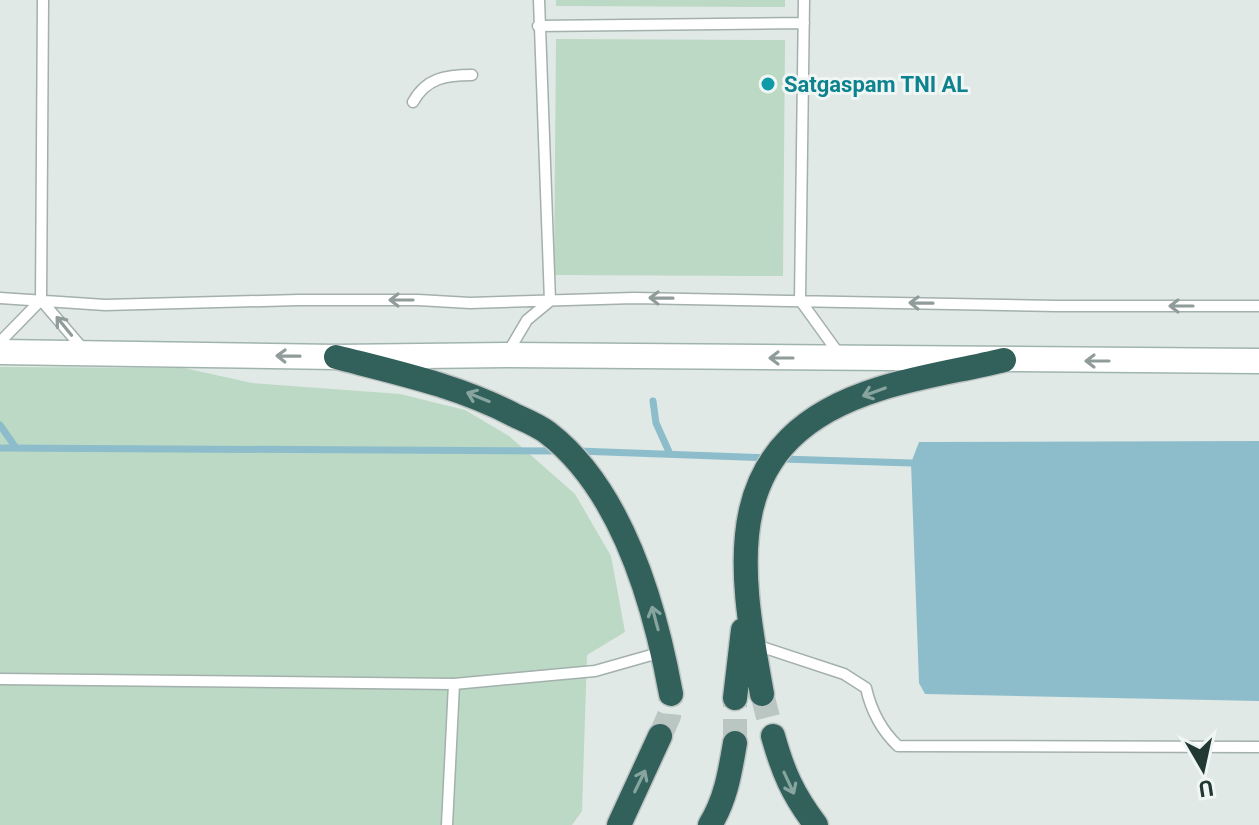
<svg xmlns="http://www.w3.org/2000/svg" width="1259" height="825" viewBox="0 0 1259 825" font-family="Roboto,sans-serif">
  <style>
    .green { fill: #bbd9c4 }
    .water { fill: #8dbdca }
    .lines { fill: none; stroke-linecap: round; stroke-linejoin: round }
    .stream { stroke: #8dbdca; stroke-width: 7 }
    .highway-tunnel { stroke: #bac6c2; stroke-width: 24; stroke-dasharray: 24 12; stroke-linecap: butt }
    .lane-casing { stroke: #a3b0ad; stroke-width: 13 }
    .secondary-casing { stroke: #a0b4ae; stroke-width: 27 }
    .highway-casing { stroke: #bdc3c2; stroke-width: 27 }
    .lane { stroke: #fff; stroke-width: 10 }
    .secondary { stroke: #fff; stroke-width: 24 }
    .highway { stroke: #31615a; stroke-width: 24 }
    .oneway { stroke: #909c99 }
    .oneway2 { stroke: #87a49f }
    .culture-dot { fill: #0f9aa8; stroke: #f0f6f4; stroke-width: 3 }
    .labels { text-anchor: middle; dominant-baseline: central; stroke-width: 6; stroke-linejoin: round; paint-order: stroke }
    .culture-label { font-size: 22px; font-weight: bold; fill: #0d838f; stroke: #f0f6f4; text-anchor: start }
  </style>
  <rect width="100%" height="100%" fill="#e0e9e6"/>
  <path class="green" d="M556 0H785V7L556 6Z
    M556 39 785 40 783 276 554 275Z
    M0 367 184 368 252 383 400 394 465 410 509 436 575 494 611 556 625 632 587 655 582 811 572 825H0Z"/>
  <path class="water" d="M1259 441V701L925 694 919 683 911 463 919 442Z"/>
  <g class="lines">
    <path class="stream" d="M653 401 656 423 670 454
      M0 425 16 448
      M0 448 558 451
      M578 451 770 458
      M782 459 911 463"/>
    <path class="highway-tunnel" d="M762 694 773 736
      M660 736 669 716 671 694
      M735 743V698"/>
    <defs>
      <path id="lane" d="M804 0 800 300 839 354
        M538 26 804 23
        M413 102C426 78 446 75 472 75
        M0 298 105 305 299 300H418L470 303 634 298 1057 306H1259
        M41 300 84 350
        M0 342 41 300 43 0
        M507 354 527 320 550 301 539 0
        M756 645 844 674 866 688C871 710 881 730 898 746L1259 747
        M0 679 454 684 595 671 662 652
        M447 825 454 684"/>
      <path id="secondary" d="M0 352 336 357 506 355 1259 361"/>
      <path id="highway" d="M336 357C398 373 459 386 516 416 527 421 539 426 548 433 623 491 655 606 671 694
        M762 694C737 559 719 439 879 389 920 376 963 370 1004 360
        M735 698 743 630
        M773 736C783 772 793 795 816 825
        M619 825 660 736
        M710 825C726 799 730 772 735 743"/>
    </defs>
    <use href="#lane" class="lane-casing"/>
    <use href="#secondary" class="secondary-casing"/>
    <use href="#highway" class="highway-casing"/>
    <use href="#lane" class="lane"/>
    <use href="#secondary" class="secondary"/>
    <use href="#highway" class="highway"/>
  </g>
  <defs><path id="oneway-shaft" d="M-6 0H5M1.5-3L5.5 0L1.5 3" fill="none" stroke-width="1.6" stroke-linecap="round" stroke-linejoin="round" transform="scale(2)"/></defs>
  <g class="oneway">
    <use href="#oneway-shaft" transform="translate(661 298) rotate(-179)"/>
    <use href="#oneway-shaft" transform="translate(401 300) rotate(180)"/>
    <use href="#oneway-shaft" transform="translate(921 303) rotate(-179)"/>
    <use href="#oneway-shaft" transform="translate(1181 306) rotate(-180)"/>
    <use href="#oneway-shaft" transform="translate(64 326) rotate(-129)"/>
    <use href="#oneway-shaft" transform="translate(288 356) rotate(-179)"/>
    <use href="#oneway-shaft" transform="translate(781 358) rotate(-180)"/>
    <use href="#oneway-shaft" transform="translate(1097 361) rotate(-180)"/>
  </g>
  <g class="oneway2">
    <use href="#oneway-shaft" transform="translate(874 392) rotate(160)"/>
    <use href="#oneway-shaft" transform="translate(478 397) rotate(-158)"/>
    <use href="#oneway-shaft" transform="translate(655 618) rotate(-105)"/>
    <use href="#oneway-shaft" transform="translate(640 781) rotate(-64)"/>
    <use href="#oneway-shaft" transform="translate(789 783) rotate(65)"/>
  </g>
  <circle class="culture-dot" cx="768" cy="84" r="8"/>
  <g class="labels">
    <g class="culture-label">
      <text x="784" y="84">Satgaspam TNI AL</text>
    </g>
  </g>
  <g transform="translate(1203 769) rotate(171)" stroke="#f0f6f4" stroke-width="6" paint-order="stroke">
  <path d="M0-6L14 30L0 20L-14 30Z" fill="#223833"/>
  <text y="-12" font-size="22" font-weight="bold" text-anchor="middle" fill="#223833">U</text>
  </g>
</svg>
